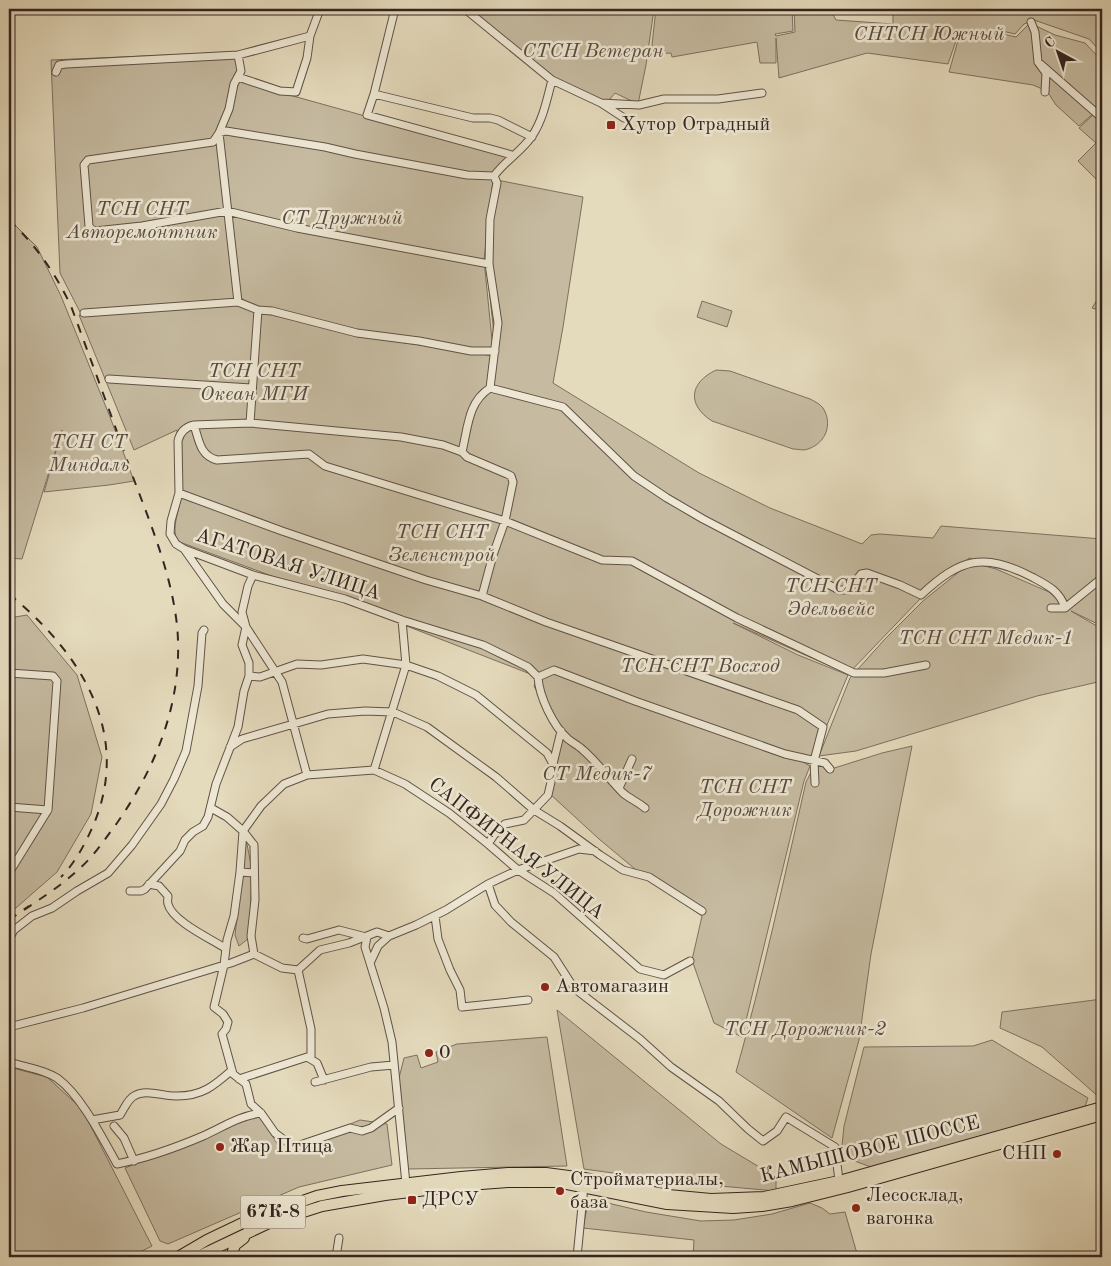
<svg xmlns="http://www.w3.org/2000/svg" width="1111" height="1266" viewBox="0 0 1111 1266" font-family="'Old Standard TT',serif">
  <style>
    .green { fill: #c6bba1; stroke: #7d7060 }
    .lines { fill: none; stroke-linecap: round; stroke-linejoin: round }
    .minor-casing { stroke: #605247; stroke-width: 9 }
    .primary-casing { stroke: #342520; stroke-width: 12 }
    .minor { stroke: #ede7d3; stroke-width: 7 }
    .primary { stroke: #e4dabc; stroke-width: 10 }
    .rail { stroke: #342520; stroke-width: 2; stroke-dasharray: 9 9; stroke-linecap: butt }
    .poi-dot { fill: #8f2418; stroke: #ede7d3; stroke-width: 2 }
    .labels { text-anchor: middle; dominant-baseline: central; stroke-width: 5; stroke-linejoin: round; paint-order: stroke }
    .shield { fill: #ede7d3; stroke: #6c5f56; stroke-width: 1 }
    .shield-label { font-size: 19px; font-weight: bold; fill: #342520 }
    .park-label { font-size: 20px; font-style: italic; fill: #584a40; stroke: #ede7d3 }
    .poi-label { font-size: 20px; fill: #342520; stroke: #ede7d3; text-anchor: start }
    .street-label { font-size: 20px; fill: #342520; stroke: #ede7d3 }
  </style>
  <rect width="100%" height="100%" fill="#e4dabc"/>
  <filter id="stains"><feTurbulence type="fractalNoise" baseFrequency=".004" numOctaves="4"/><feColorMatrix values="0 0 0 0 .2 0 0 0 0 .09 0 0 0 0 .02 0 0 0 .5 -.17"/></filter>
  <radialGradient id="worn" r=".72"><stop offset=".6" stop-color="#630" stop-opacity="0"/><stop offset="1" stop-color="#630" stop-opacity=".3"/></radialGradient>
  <path class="green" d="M462 9H654L646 65 638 104 615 93 610 99 599 103 571 91Z
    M656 9H792L793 31 775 34 776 36 795 32 794 9H830L836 20 893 24V9H1102V53L1089 39 1034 20 1024 24 1015 34 998 30 979 37 958 35 948 64 867 53 779 78 776 38V63H760L757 42 672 57 671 53 651 54Z
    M1030 23 1055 35 1085 43 1102 61V120L1094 113 1079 126 1056 105 1047 91 1033 85 949 72 959 37 981 40 998 33 1016 37Z
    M236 52 238 70 234 76 217 142 236 300 80 312 60 273 51 60Z
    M239 81 509 156 493 179 484 260 493 350C413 345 335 325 257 308L241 298 223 136Z
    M1094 114 1102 121V185L1078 161 1096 143 1079 128Z
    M497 180 583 197 563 327 553 383 699 473 770 508 862 544 871 535 880 534 933 538 941 526 1102 539V626L1071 611 1102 629V681L1037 696 856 751 819 756 850 678 884 640 923 601 960 571 977 564 996 569 1049 592 1060 602C1040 575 1000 567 969 558L919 600 848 674 733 623 798 655 848 675 811 763 747 744 803 762 810 766 804 781 742 1037 714 1023 692 960 702 916 635 869 599 839 550 794 558 733 534 686 538 677 386 618 177 541C171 526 180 510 181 494 181 472 179 451 177 430L134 450 79 315 237 304 254 311 366 337 494 356 493 325 486 260Z
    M9 219 37 247 61 296 110 417 134 481 109 485 44 492 62 430 22 559 9 558Z
    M1102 292V311L1092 308Z
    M702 301 732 311 727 327 697 317Z
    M716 370 730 371 810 399C814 401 820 404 823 408 833 424 826 443 808 449 804 451 798 449 793 449L712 421C687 405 689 383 716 370Z
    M27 615 77 675 102 757 91 814 57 872 9 914V618Z
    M912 746 871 954 859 1040 832 1138 736 1072C763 976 784 879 806 782L816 763 825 764 828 770 882 753Z
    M246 839 252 870 243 869Z
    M242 876H252L249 938 239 946 235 935Z
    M1102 999V1098H1100L1042 1047 1000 1028 1002 1012Z
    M557 1010 721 1144 776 1177V1191L686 1183 584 1169Z
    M547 1037 567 1166 408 1169 399 1078 404 1058 417 1055 421 1068 438 1062 436 1052 457 1044Z
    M992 1040 1088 1098 1084 1109 871 1167 841 1156 844 1126 864 1047 973 1046Z
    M9 1067 47 1077 82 1109 152 1246 130 1257H9Z
    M259 1113 282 1152 360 1120 387 1124 392 1165 299 1187 168 1244 160 1241 125 1168Z
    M595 1200 646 1212 701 1221 734 1220 772 1214 810 1203 822 1208 830 1214 845 1212 858 1257H693L694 1240 583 1228 588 1203Z"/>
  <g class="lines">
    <defs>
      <path id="minor" d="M395 9 374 94 367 115 512 155
        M465 9 552 80 601 103 624 118
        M1031 22 1035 32 1038 62 1046 73 1045 92
        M238 55 241 71 234 84 229 109 219 133 238 302 258 310 250 423
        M1038 62 1102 118
        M56 72 59 65 66 64 238 55 310 36 320 9
        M238 77 280 91 296 92 307 58 310 36
        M552 80C547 99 543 120 532 136 523 150 505 161 494 176L497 183 490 219 489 264 498 323 490 388 563 407 634 476 667 498 703 519 839 590H849L861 574 867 573 900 585 921 595C961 558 983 552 1032 577 1047 585 1060 591 1065 608
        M374 94 473 118H490L498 120 532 137
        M601 103 639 105 664 99H718L762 93
        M489 264 297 228 227 211 142 226 95 231 91 229 89 226 84 165 88 160 213 142 219 133 226 131 325 147 355 154 467 175 494 176
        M258 310 272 311 357 333 419 341 471 351H495
        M84 313 238 302
        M109 379 251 388
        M194 425C199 440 200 456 217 460L309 454 325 466 505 521 602 560 632 561 737 618 854 673H884L926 665
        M462 452C468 427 468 402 490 388
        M179 493 282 531 426 580 482 596 546 622 798 710 823 727 814 761 815 783
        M184 549 223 604 246 627 282 682 307 775
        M482 596 493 555 505 521 513 482 511 476 507 474 467 457 462 452 443 445 401 437 250 423 194 425C185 427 180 432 178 441L179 493 171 521 170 534 176 544 184 549 253 575 345 599 402 620 483 645 528 667 538 677
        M1051 608H1065L1102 578
        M9 673 53 676 57 681 48 810 9 873
        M249 676 260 677 297 664 321 665 363 659 406 665 438 676 476 695 547 753 553 764
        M538 677 554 670 635 701 785 754 825 763 830 769
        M538 677C539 696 553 726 568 739 573 743 579 746 583 750 598 763 609 779 623 793 630 799 638 802 645 808
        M230 747 242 739 328 714 365 711 393 712 427 727 496 777 534 810 560 826 600 855 623 870 649 877 702 911
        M374 770 406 665 402 620
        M619 788 632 759
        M9 807 48 810
        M211 808 227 817 243 831 254 845 255 900 251 936 254 954 282 968 298 970 320 950 349 943 377 932 389 936 416 925 446 910 488 884 518 870 579 849 595 851
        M488 844 494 835 505 824 524 820 548 795 551 782 553 764 561 731
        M240 872 243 831 261 806 284 784 307 775 374 770 405 784 449 813 488 844 518 870 554 893 640 969 664 975 690 961
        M254 873 240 872 234 916 227 940 224 965 214 1007 223 1014 228 1022 226 1029 222 1034 233 1074 246 1084 251 1104 261 1113 275 1133 294 1147 350 1128 362 1131 371 1128 399 1108
        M149 884 159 886 168 896C168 899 167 901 168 904 172 921 211 939 225 948
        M488 884 495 905 511 922 554 957 570 982 579 992 640 1039 671 1067 719 1101 748 1129 763 1141 777 1131 786 1117 835 1147 839 1181
        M130 891H141L145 889 180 851 185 840 193 832 203 826 208 817 216 784 238 727 244 691 249 676V663L242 645 246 627 242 612 248 586 253 575
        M435 916 438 939 450 970 460 990 462 1007 528 1000
        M367 937 365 947 384 1008 392 1042 406 1184
        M303 938 307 939 339 930 366 937
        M9 939 14 930 32 916 52 908 77 891 108 873 132 845 161 804 174 779 186 751 198 686 202 633 204 630
        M370 963 378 946 389 936
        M298 970 311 1029V1059
        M9 1027 83 1008 231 963 254 954
        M9 1062C24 1067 44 1069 57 1078 81 1095 103 1139 117 1164 147 1158 175 1148 203 1136 223 1127 239 1116 261 1113
        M239 1079 307 1057 317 1063 324 1080
        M315 1082 371 1067 394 1065
        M92 1120 120 1115C124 1109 128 1099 134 1096 146 1088 164 1097 177 1096 202 1096 214 1086 232 1070
        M114 1126 124 1138 134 1161
        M336 1257 339 1238
        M577 1257 584 1186"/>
      <path id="primary" d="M178 1257 207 1240 251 1219 317 1196 342 1191 461 1177 508 1173H546L584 1178 668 1195 711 1199 764 1197 839 1181 1102 1107
        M197 1257 269 1223 322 1206 385 1195 468 1185 508 1182H557L667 1204 733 1208 762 1206 792 1201 848 1187 1102 1115
        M231 1257 235 1245 244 1238"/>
    </defs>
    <use href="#minor" class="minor-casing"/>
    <use href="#primary" class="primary-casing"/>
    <use href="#minor" class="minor"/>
    <use href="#primary" class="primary"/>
    <path class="rail" d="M9 220C36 245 55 273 71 306 92 363 113 420 133 477 151 525 171 573 177 625 184 698 158 764 117 823 105 839 94 856 79 869 62 885 43 897 24 910
      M9 594C80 652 133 733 93 826 85 844 75 863 61 877
      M9 920 29 906"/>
  </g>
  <g class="poi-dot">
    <rect x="606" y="120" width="10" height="10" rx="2.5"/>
    <circle cx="545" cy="987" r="5"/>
    <circle cx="429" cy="1053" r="5"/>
    <circle cx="220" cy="1147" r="5"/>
    <circle cx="1057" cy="1154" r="5"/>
    <circle cx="560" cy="1191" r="5"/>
    <rect x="407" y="1195" width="10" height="10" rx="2.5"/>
    <circle cx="856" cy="1208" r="5"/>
  </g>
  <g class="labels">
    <rect class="shield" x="240.5" y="1195.5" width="65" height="33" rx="4"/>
    <g class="shield-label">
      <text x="273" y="1212">67К-8</text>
    </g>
    <g class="park-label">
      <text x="929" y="35">СНТСН Южный</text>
      <text x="593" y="52">СТСН Ветеран</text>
      <text x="142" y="210">ТСН СНТ<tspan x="142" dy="23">Авторемонтник</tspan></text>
      <text x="342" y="219">СТ Дружный</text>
      <text x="254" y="372">ТСН СНТ<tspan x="254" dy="23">Океан МГИ</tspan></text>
      <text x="89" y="443">ТСН СТ<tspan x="89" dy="23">Миндаль</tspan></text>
      <text x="442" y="533">ТСН СНТ<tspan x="442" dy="23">Зеленстрой</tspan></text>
      <text x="831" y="587">ТСН СНТ<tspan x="831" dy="23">Эдельвейс</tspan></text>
      <text x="986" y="639">ТСН СНТ Медик-1</text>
      <text x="700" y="667">ТСН СНТ Восход</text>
      <text x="597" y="775">СТ Медик-7</text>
      <text x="745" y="788">ТСН СНТ<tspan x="745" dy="23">Дорожник</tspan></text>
      <text x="805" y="1030">ТСН Дорожник-2</text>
    </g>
    <g class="poi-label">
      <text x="621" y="125">Хутор Отрадный</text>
      <text x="555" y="987">Автомагазин</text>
      <text x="439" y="1053">0</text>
      <text x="230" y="1147">Жар Птица</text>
      <text x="1047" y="1154" text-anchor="end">СНП</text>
      <text x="570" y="1180">Стройматериалы,<tspan x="570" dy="23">база</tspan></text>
      <text x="866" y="1196">Лесосклад,<tspan x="866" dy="23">вагонка</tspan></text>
      <text x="422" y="1200">ДРСУ</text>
    </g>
    <g class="street-label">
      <text transform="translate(288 565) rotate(18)">АГАТОВАЯ УЛИЦА</text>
      <text transform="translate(516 849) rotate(38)">САПФИРНАЯ УЛИЦА</text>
      <text transform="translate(870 1150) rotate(-14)">КАМЫШОВОЕ ШОССЕ</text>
    </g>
  </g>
  <rect width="1111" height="1266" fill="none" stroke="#e4dabc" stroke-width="30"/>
  <rect x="10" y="10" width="1091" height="1246" fill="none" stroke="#342520" stroke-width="2.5"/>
  <rect x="15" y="15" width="1081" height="1236" fill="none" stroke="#342520"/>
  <g transform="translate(1058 52) rotate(320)" stroke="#ede7d3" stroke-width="4" paint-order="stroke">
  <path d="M0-4L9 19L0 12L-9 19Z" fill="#342520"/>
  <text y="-8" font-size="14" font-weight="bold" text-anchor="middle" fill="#342520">С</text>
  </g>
  <rect width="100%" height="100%" filter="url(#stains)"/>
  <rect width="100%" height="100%" fill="url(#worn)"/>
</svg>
